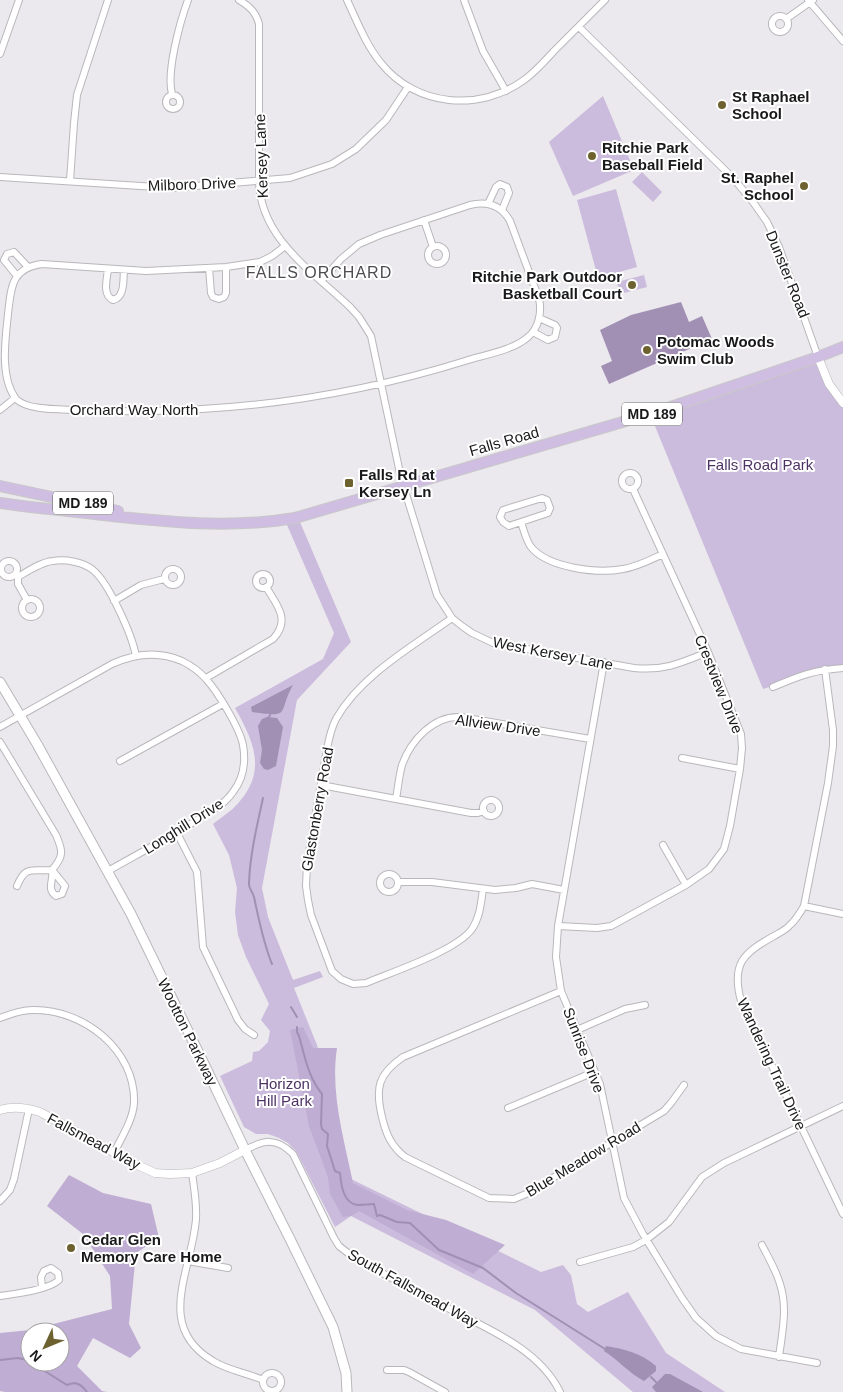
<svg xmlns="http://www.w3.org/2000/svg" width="843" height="1392" viewBox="0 0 843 1392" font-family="Arial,sans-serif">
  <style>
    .green { fill: #cbbbdd }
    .forest { fill: #bfadd3; fill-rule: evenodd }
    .water { fill: #a18fb4 }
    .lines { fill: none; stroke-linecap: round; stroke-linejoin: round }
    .stream { stroke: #a18fb4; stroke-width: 2 }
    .minor-casing { stroke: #b9b7bb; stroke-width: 8 }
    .tertiary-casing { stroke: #b9b7bb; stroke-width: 9 }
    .secondary-casing { stroke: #b9b7bb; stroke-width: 11 }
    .primary-casing { stroke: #c8c8c8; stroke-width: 12 }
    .minor { stroke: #fff; stroke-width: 6 }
    .tertiary { stroke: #fff; stroke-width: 8 }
    .secondary { stroke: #fff; stroke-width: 9 }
    .primary { stroke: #d0bee2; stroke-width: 10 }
    .poi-dot { fill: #6d622f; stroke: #fff; stroke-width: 2 }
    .labels { text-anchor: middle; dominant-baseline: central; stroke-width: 4; stroke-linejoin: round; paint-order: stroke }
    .shield { fill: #fff; stroke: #5e5d5f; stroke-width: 1 }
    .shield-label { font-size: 14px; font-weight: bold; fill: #19181a }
    .poi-label { font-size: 15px; font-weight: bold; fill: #19181a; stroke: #fff; text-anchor: start }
    .street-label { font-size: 15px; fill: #19181a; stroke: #fff }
    .park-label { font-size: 15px; fill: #4d3364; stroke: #fff }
    .neighbourhood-label { font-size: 16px; letter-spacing: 1px; fill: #4e4c50; stroke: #fff }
  </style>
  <rect width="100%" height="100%" fill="#ebe9ed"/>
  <path class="green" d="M603 96 634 170 573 196 549 142Z
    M642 172 662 192 653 202 632 182Z
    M616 189 637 267 598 278 577 200Z
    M644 275 647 287 620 294 617 282Z
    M818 357 843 403V668L825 669 763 689 650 414Z
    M300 522 351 642 297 700 262 888 268 917 293 980 320 971 323 977 294 988 317 1045 351 1179 541 1272 563 1265 571 1275 577 1304 588 1312 628 1292 666 1353 725 1392H633L535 1310 351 1216 335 1227 296 1151 288 1143 279 1138 268 1134H256L244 1127 220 1076 252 1061 253 1052 259 1051 268 1042 270 1031 261 1020 269 1004 246 957 238 935 235 912 237 888 229 855 213 824C222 817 233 810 240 801 267 769 253 740 235 708L323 659 334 633 287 525Z"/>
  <path class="forest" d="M303 1027 313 1048H337C330 1093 344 1139 353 1183L407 1210 446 1220 505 1245 473 1274 359 1211 351 1216 343 1217 330 1194 328 1177 309 1126 290 1030Z
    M69 1175 103 1193 151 1204 159 1238 136 1253 129 1324 141 1348 130 1358 93 1338 77 1366 102 1391 107 1392H5L0 1391V1333L30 1330 112 1309 110 1276 83 1234 47 1206ZM30 1332H60V1362H30Z"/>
  <path class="water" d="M681 302 689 322 702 316 712 339 609 384 601 366 612 361 600 330 631 315Z
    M293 685C277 713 293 718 252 712L251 707Z
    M267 717 277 718 283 727 276 766 268 770 264 769 260 763 262 750 258 726 262 719Z
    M606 1346C624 1349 641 1353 656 1366V1371L644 1381C629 1373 618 1360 604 1351Z
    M665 1374H670L703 1392H656L652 1387Z"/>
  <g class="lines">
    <path class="stream" d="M269 717 270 715
      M263 798C257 826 250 854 249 883 248 888 253 892 254 897 259 920 263 942 272 964
      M291 1007 297 1017
      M297 1027V1032L299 1036C305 1057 308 1077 322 1094L321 1124 322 1129 328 1134 327 1146 335 1171 340 1173C341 1184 343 1204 358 1205 363 1205 369 1204 374 1204L377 1216 380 1215 397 1222 410 1223 439 1250 483 1268 516 1293 605 1349
      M0 1360 18 1358 27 1360 67 1385C76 1381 81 1384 87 1392
      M651 1377 656 1382"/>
    <defs>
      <path id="minor" d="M239 0C249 6 256 12 259 24V181C260 238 312 271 350 307L359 317 371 336 401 478 437 595 452 618 462 626 472 633 493 643 634 668C664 671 681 663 708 652
        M347 0C357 21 366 45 381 63 416 107 480 112 524 80 535 72 545 61 554 51 571 34 588 17 605 0
        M464 0 483 51 506 91
        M808 0 843 41
        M772 24a8 8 0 1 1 16 0a8 8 0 1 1-16 0Z
        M786 19 813 0
        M579 27 733 178 753 202 767 222 779 247 818 357
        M0 54 19 0
        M172 94C166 72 180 22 188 0
        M166 102a7 7 0 1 1 14 0a7 7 0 1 1-14 0Z
        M0 177 172 188 290 178 332 164 356 149 386 120 408 87
        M70 181 74 123 77 95 108 0
        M488 204 496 187 500 184 507 187 509 193 502 210
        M424 220 433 247
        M428 255a9 9 0 1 1 18 0a9 9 0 1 1-18 0Z
        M284 247 272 256 260 262 226 267 146 271 42 264C11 268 11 288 8 314 5 342 0 378 16 399 28 411 62 409 78 410 209 416 340 400 465 361 484 355 514 350 528 337 539 328 542 311 539 299L510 221C501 205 487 201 470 205L380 235 359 244 341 259 322 280
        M209 268 211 293 213 297 219 299 224 297 226 293V267
        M108 269C107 279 102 295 113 300 125 297 123 281 124 270
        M17 276 4 260 7 254 14 252 28 267
        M533 332 548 340 555 337 557 328 555 325 539 318
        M0 410 15 398
        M622 481a8 8 0 1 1 16 0a8 8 0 1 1-16 0Z
        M521 522 548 513 550 508 547 500 542 498 503 510 500 517 503 522 509 526 521 522C524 531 526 540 531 547 548 568 598 574 623 569 637 567 650 560 663 554
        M1 569a8 8 0 1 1 16 0a8 8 0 1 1-16 0Z
        M165 577a8 8 0 1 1 16 0a8 8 0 1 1-16 0Z
        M256 581a7 7 0 1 1 14 0a7 7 0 1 1-14 0Z
        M22 608a9 9 0 1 1 18 0a9 9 0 1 1-18 0Z
        M27 600 18 584V577C28 571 41 562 53 561 66 559 83 562 93 570 109 583 132 635 136 656
        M114 601 141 585 164 579
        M452 618C413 646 360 676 336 719 331 729 329 738 327 749L307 864 306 886 308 900 311 915 332 971 341 979 353 984 366 983C392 972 456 951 472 929 480 917 481 903 483 889
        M604 662 558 926 556 957 561 991 600 1084 624 1198 643 1234 682 1298 696 1318 716 1336 741 1349 817 1363
        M825 669 833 730V746L828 783 804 906C800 913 796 920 790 925 786 930 779 933 774 936 743 953 731 964 741 1001L843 1214
        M206 678 273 639C291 620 277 605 266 587
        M773 687C799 676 814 670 843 668
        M0 727 112 664C134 654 159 651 182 661 190 665 200 672 206 679 218 692 240 729 243 745 246 762 243 779 233 792 224 805 210 812 197 820 168 838 138 854 108 871
        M0 742 56 835C63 851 64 856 52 870 54 881 46 889 56 896L62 894 65 886 52 870
        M682 758 740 769
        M120 761 223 704
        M321 785 471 813H478L484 811
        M396 799C398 788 399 776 402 765 411 740 434 715 461 717L590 739
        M483 808a8 8 0 1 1 16 0a8 8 0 1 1-16 0Z
        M177 833 197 872 203 947 238 1020 245 1029 254 1035
        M663 845 686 885
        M380 883a9 9 0 1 1 18 0a9 9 0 1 1-18 0Z
        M398 882H432L495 890 516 888 532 884 564 890
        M17 886C26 864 33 872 52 870
        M804 906 843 914
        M558 926 597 928 611 926 686 885 709 869 724 849 730 826 740 769 742 748 741 734 708 652 633 489
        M561 991 403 1057C378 1074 375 1088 382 1117 386 1134 391 1146 405 1157L489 1198 514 1199 526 1194 664 1111 671 1103 684 1085
        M0 1018C10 1014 22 1010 33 1010 83 1009 136 1050 134 1103 133 1120 121 1138 114 1153
        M577 1030 625 1009 645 1005
        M508 1108 594 1072
        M245 1150C264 1140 276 1137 293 1154L334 1238 339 1246 353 1257C383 1274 414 1290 444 1306 485 1328 539 1348 560 1392
        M192 1173C194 1187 197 1204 196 1219 192 1271 154 1326 213 1361 227 1370 247 1373 263 1380
        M0 1201 10 1190 14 1179 29 1109
        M762 1245C768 1257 776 1270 780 1284 788 1308 782 1333 779 1357
        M188 1261 228 1268
        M580 1262 633 1247 646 1240 669 1222 702 1177 724 1163 843 1106
        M0 1296C14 1294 49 1290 59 1280L58 1273 51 1268 44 1271 41 1277 42 1288
        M387 1370H404L409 1372 445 1392
        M263 1382a9 9 0 1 1 18 0a9 9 0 1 1-18 0Z"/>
      <path id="tertiary" d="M818 357 829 384 843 403
        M0 1110C13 1106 27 1108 40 1112L133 1163 155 1173 170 1174 192 1173 220 1163 245 1150"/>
      <path id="secondary" d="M0 682 37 744 131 914 207 1070 245 1150 290 1239 333 1327 346 1373 347 1392"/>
      <path id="primary" d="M0 486 118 511
        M0 503C34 508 69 511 103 515 167 522 231 529 295 518L650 414 818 357 843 347"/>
    </defs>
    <use href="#minor" class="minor-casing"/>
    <use href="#tertiary" class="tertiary-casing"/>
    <use href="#secondary" class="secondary-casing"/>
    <use href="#primary" class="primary-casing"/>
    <use href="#minor" class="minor"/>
    <use href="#tertiary" class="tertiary"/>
    <use href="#secondary" class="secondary"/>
    <use href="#primary" class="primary"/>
  </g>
  <g class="poi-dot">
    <circle cx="722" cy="105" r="5"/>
    <circle cx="592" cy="156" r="5"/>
    <circle cx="804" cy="186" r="5"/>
    <circle cx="632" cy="285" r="5"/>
    <circle cx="647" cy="350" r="5"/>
    <rect x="344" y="478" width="10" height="10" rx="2.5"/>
    <circle cx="71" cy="1248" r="5"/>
  </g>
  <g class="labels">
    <g class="shield">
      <rect x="622" y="402.5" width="60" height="23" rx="4"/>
      <rect x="53" y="491.5" width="60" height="23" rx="4"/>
    </g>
    <g class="shield-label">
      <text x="652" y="414">MD 189</text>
      <text x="83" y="503">MD 189</text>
    </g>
    <g class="poi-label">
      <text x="732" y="96">St Raphael<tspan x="732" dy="17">School</tspan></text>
      <text x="602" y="147">Ritchie Park<tspan x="602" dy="17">Baseball Field</tspan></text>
      <text x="794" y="177" text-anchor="end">St. Raphel<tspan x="794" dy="17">School</tspan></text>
      <text x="622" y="276" text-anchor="end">Ritchie Park Outdoor<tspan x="622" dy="17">Basketball Court</tspan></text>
      <text x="657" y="341">Potomac Woods<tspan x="657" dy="17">Swim Club</tspan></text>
      <text x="359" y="474">Falls Rd at<tspan x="359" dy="17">Kersey Ln</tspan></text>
      <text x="81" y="1239">Cedar Glen<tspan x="81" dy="17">Memory Care Home</tspan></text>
    </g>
    <g class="street-label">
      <text transform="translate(261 156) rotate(-92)">Kersey Lane</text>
      <text transform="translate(192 184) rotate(-2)">Milboro Drive</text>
      <text transform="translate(788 274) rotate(68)">Dunster Road</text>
      <text x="134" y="409">Orchard Way North</text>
      <text transform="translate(504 441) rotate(-16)">Falls Road</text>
      <text transform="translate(553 653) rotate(11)">West Kersey Lane</text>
      <text transform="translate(719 684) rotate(68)">Crestview Drive</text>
      <text transform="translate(498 725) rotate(8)">Allview Drive</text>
      <text transform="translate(317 809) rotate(-80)">Glastonberry Road</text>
      <text transform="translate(183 826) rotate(-32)">Longhill Drive</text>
      <text transform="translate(188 1032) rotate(64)">Wootton Parkway</text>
      <text transform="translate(584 1050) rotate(69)">Sunrise Drive</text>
      <text transform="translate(772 1064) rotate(65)">Wandering Trail Drive</text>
      <text transform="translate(94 1141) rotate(28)">Fallsmead Way</text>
      <text transform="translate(583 1159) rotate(-31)">Blue Meadow Road</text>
      <text transform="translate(413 1288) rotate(29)">South Fallsmead Way</text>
    </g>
    <g class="park-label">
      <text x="760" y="464">Falls Road Park</text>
      <text x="284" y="1083">Horizon<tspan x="284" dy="17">Hill Park</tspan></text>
    </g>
    <g class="neighbourhood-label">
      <text x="319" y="272">FALLS ORCHARD</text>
    </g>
  </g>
  <g transform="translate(45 1347) rotate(226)"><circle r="24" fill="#ffffff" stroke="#a3a3a3"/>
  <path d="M0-4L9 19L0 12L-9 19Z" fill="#6d622f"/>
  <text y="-8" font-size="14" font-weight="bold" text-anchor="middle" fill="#19181a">N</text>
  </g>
</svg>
